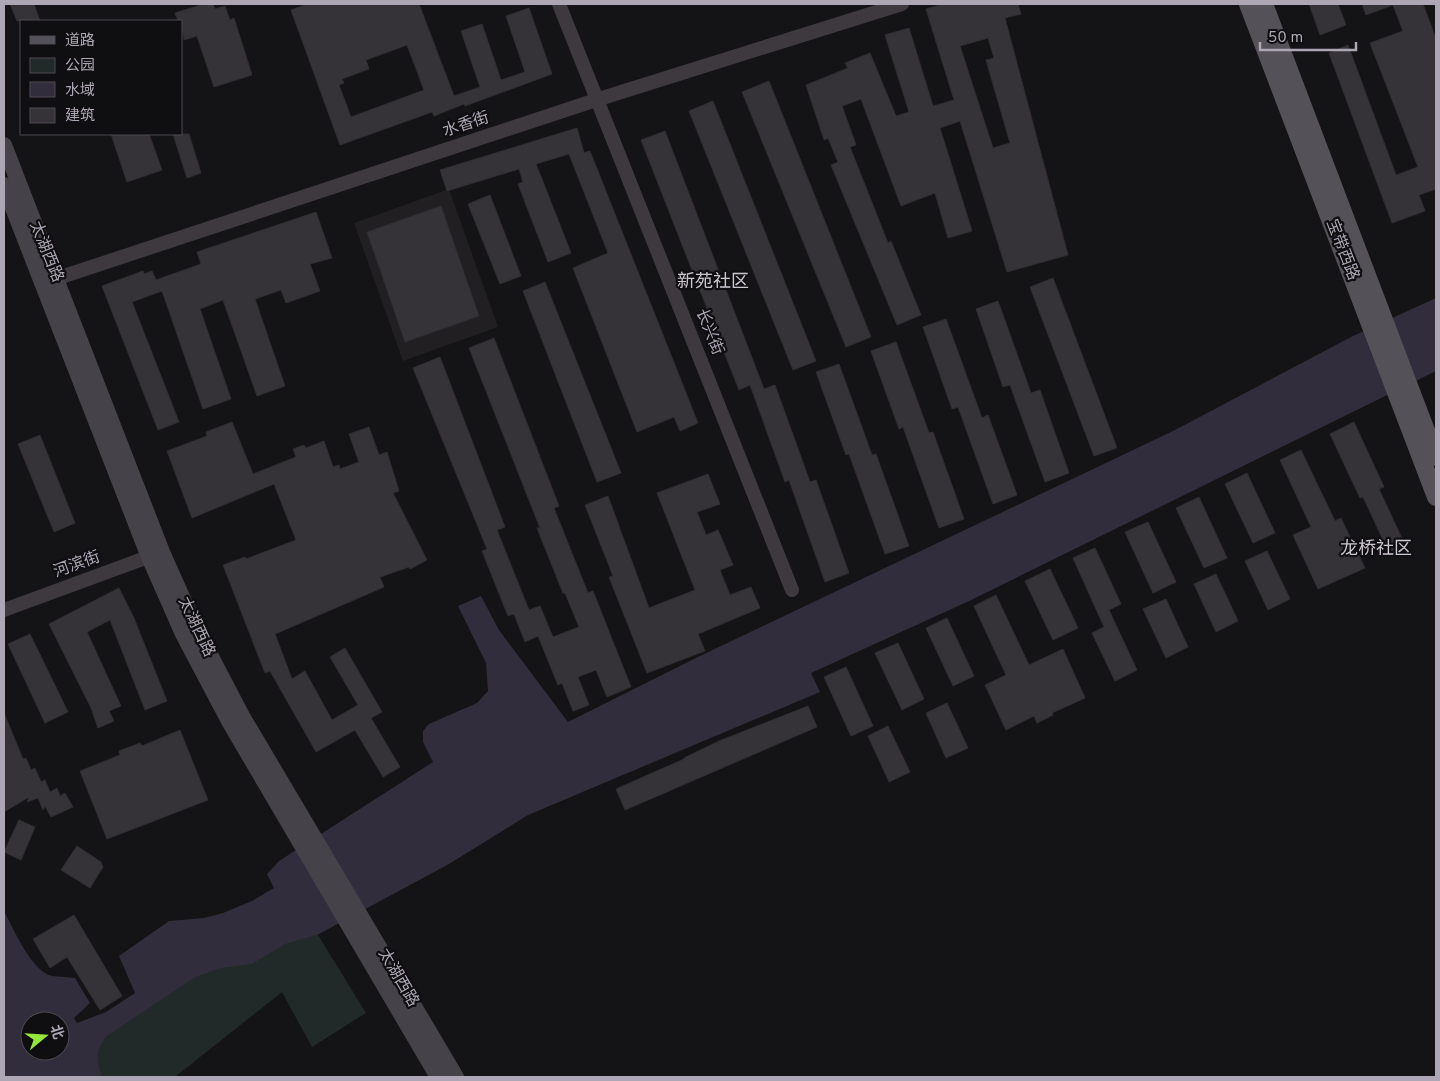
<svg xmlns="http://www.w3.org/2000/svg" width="1440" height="1081" viewBox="0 0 1440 1081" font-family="Overpass,'Noto Sans SC',sans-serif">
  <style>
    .built { fill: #211f22 }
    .green { fill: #222929 }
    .water { fill: #322d3c; fill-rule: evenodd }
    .building { fill: #353337; stroke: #302d30; fill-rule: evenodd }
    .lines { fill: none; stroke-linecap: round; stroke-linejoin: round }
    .tertiary { stroke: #3d393e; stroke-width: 14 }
    .secondary { stroke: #464249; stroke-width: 16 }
    .primary { stroke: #555158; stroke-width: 18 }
    .labels { text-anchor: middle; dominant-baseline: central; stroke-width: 4.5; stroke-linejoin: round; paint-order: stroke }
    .street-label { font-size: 16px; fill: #ada6b4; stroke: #0f0e10 }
    .neighbourhood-label { font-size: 18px; fill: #ccc6d0; stroke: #0f0e10 }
  </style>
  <rect width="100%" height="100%" fill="#141315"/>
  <path class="built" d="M449 189 498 327 403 361 354 223Z"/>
  <path class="green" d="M307 917 366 1013 312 1047 282 992 175 1077H51L141 1003Z"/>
  <path class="water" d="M1436 298V371L967 602 811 673 820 692 528 815 449 864 319 934 285 944 252 964 221 968 195 977 107 1036C95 1050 96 1060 102 1077H4V911C13 928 32 972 52 976 59 977 68 977 75 978L90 1003 74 1018 77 1023 106 1012 135 993 119 956 169 921 204 918 223 913 252 901 274 888 267 874 279 861 433 762 423 742V731L429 724 477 703 488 691 486 663 458 606 481 596 499 630 568 722 698 657 1175 430 1353 336ZM30 1021H60V1051H30Z"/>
  <path class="building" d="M10 4H34L40 21H17Z
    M204 4H213L215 9 225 6 230 20 234 18 252 75 214 87 197 36 184 40 181 21H178L175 13Z
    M308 4H419L454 96 480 87 461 31 482 24 501 80 525 72 506 16 529 8 552 74 465 106 464 104 434 116 432 112 340 145 291 10ZM407 45 424 90 351 117 339 85 344 83 342 79 369 69 366 60Z
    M943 4H1018L1021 14 1005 18 1068 255 1007 272 960 121 940 128 972 231 948 238 935 193 901 206 861 99 842 106 856 145 850 147 888 243 891 241 921 315 897 325 831 165 838 162 828 138 824 140 806 85 848 68 845 63 870 53 896 116 909 112 885 35 909 28 933 106 954 100 926 9ZM988 38 994 58 986 60 1010 143 993 148 960 46Z
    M1309 4H1338L1346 25 1320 35Z
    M1362 4H1423L1436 39V189L1419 195 1425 211 1392 223 1329 53 1348 45 1396 175 1418 167 1370 43 1403 31 1393 5 1366 15Z
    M769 81 871 337 846 347 742 92Z
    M713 101 816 361 793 370 689 111Z
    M577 128 584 153 590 151 698 423 680 431 674 417 637 432 573 268 608 253 569 154 536 164 571 253 548 262 518 184 523 182 519 169 447 191 440 170Z
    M665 131 764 389 775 385 810 482 816 480 849 573 825 582 789 480 785 482 750 385 739 390 641 140Z
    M111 134H149L162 170 127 182Z
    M173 134H189L201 173 187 178Z
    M490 195 521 276 500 284 468 204Z
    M441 206 479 316 405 342 367 232Z
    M316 212 332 258 310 264 320 291 286 303 281 290 255 299 285 386 257 396 223 300 200 309 231 399 203 409 162 291 132 302 179 422 158 430 102 286 143 271 144 274 152 271 156 280 201 264 197 252Z
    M1053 278 1117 448 1094 456 1030 287Z
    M545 282 621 473 597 482 523 291Z
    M998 301 1031 393 1040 390 1069 473 1045 482 1010 385 1003 387 976 309Z
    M946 319 982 418 988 415 1017 495 993 504 958 407 952 409 923 327Z
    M494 338 559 506 554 508 588 593 593 591 631 687 607 697 596 670 578 677 589 705 573 711 562 683 558 685 538 636 525 642 514 614 508 616 482 551 487 549 413 368 440 357 505 527 497 530 529 610 540 606 553 637 579 627 565 593H563L537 528H540L469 348Z
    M896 342 929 433 933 432 964 519 939 528 903 427 899 429 871 351Z
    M839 364 872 455 876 454 909 546 885 554 849 454 846 455 816 372Z
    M232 422 253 474 296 457 293 449 304 445 306 448 324 441 333 467 339 465 340 469 359 462 349 434 369 427 379 455 387 452 399 491 393 493 427 560 410 569 409 567 380 577 384 587 275 634 292 679 305 671 332 720 358 705 330 657 345 648 382 712 371 718 400 767 383 777 355 730 316 752 270 671 265 673 223 565 245 557 246 559 296 540 274 484 192 518 167 451 207 436 206 432Z
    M1354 422 1384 487 1379 489 1407 549 1391 557 1363 497 1360 498 1330 434Z
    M40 435 75 523 54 532 18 444Z
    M1301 450 1335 521 1341 518 1365 568 1318 589 1293 535 1311 527 1280 460Z
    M1247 473 1275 533 1253 543 1225 484Z
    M708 474 720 504 697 512 706 535 718 530 733 565 720 570 730 595 751 587 760 608 698 634 705 651 647 673 609 577 613 576 585 505 608 496 649 608 695 590 657 493Z
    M1199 497 1227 558 1204 568 1176 508Z
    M1148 522 1176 582 1153 593 1125 532Z
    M1095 548 1121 604 1109 610 1137 670 1115 681 1092 633 1104 627 1073 558Z
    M1267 551 1290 599 1268 610 1245 561Z
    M1050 569 1078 628 1053 640 1025 581Z
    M1216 574 1238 621 1216 632 1194 584Z
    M119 588 134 618 167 701 145 710 110 620 87 632 121 706 109 711 114 721 98 728 91 708 49 624Z
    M996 595 1029 665 1063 649 1085 698 1052 713 1053 715 1037 723 1034 716 1006 730 985 685 1006 675 974 606Z
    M1166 599 1188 647 1166 658 1143 609Z
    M947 618 974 676 953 686 926 628Z
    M30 634 68 712 45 723 8 644Z
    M898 643 924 699 902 710 875 653Z
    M846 667 873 726 851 736 824 677Z
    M947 703 968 748 946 758 926 713Z
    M808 706 817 727 625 810 616 789 684 759V758L719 741Z
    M4 713 23 759 26 758 31 770 35 768 41 782 45 780 50 792 57 788 60 796 65 793 73 807 51 817 45 806 43 810 38 798 27 802 29 797 4 812Z
    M888 726 910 772 889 782 868 736Z
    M180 730 208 800 107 839 80 771 120 755 119 751 140 743 142 746Z
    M19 820 35 827 21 860 4 852Z
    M77 846 101 862 103 867 90 888 61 870Z
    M74 915 122 996 100 1010 67 957 50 968 33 939Z"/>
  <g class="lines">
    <path class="tertiary" d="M559 4 792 590
      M46 282 599 99 902 4
      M4 610 159 553"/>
    <path class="secondary" d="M4 145 162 552 196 628 242 716 456 1077
      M4 185 149 557 183 634 230 723 438 1077"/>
    <path class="primary" d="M1248 4 1436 497
      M1264 4 1436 457"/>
  </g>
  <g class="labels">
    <g class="street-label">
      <text transform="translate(466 125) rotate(-18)">水香街</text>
      <text transform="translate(1342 250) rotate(69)">宝带西路</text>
      <text transform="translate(46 252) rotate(68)">太湖西路</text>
      <text transform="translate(709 332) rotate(68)">长兴街</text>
      <text transform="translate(77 565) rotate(-20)">河滨街</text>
      <text transform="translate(196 627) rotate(65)">太湖西路</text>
      <text transform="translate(398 978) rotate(60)">太湖西路</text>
    </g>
    <g class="neighbourhood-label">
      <text x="713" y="282">新苑社区</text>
      <text x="1376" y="549">龙桥社区</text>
    </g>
  </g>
  <rect width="1440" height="1081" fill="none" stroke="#ada6b4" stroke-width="10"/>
  <rect x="20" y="20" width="162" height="115" fill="#0f0e10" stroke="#4e4b52"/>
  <rect x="30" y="36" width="25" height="8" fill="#555158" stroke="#4e4b52"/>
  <text x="65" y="45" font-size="15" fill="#ada6b4">道路</text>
  <rect x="30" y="58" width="25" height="15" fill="#222929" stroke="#4e4b52"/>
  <text x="65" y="70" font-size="15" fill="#ada6b4">公园</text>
  <rect x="30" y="82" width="25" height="15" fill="#322d3c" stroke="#4e4b52"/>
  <text x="65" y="95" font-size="15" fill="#ada6b4">水域</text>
  <rect x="30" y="108" width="25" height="15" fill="#353337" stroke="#4e4b52"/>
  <text x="65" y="120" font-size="15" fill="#ada6b4">建筑</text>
  <g transform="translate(45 1036) rotate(72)"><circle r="24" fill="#0f0e10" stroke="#4e4b52"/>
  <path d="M0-4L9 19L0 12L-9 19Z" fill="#95e63a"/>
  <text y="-8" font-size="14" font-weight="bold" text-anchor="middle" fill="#ada6b4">北</text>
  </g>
  <path d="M1260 42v8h96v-8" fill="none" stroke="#ada6b4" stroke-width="2.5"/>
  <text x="1268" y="42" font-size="15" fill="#ada6b4" stroke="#0f0e10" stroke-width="4" paint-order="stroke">50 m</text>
</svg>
